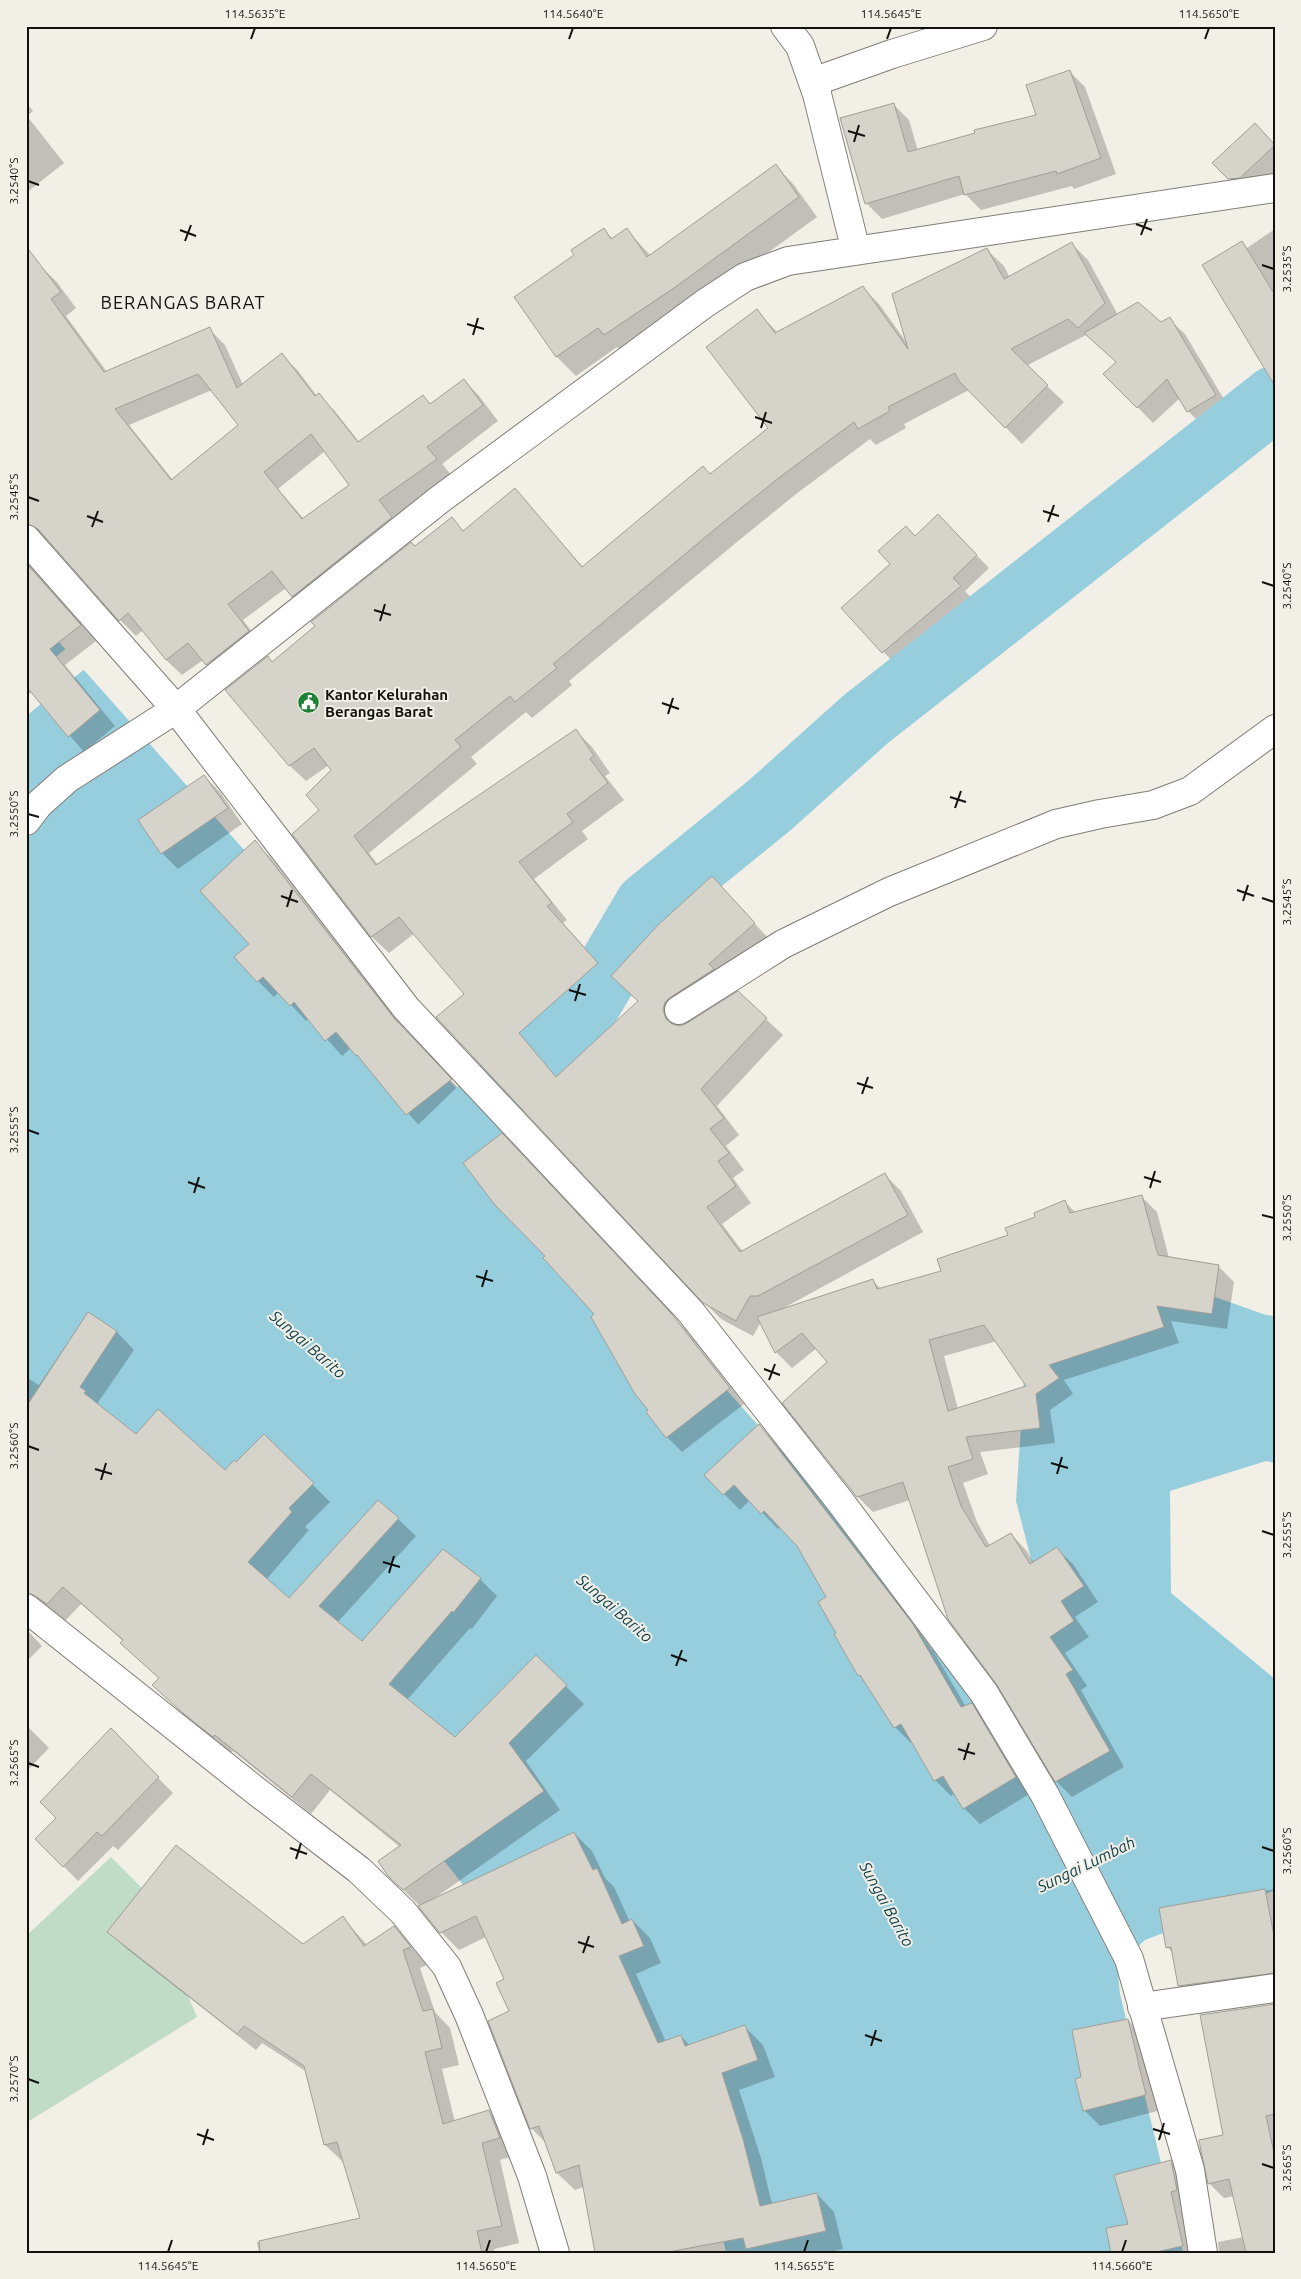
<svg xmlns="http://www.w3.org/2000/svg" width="1301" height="2279" viewBox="0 0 1301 2279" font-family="Ubuntu,sans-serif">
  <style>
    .green { fill: #c0dcc6 }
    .water { fill: #97cede }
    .pier { fill: #f2efe7 }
    .shadow { fill: #0003; fill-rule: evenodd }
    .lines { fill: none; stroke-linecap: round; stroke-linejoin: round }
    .river { stroke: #97cede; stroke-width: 65 }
    .building { fill: #d6d3cb; stroke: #a19e97; fill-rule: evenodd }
    .minor-casing { stroke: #807d76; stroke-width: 30 }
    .minor { stroke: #fff; stroke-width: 28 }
    .ticks { fill: none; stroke: #12110e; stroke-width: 2 }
    .labels { text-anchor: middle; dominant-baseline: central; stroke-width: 4; stroke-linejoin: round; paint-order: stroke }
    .poi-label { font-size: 15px; font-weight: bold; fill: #12110e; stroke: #f2efe7; text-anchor: start }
    .water-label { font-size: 16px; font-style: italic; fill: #0f404d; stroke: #f2efe7 }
    .quarter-label { font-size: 18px; letter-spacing: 1px; fill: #12110e; stroke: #f2efe7 }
    .neatline { fill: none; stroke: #12110e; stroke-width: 2 }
    .ticks-label { font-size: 12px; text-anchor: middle; fill: #12110e }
  </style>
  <rect width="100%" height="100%" fill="#f2efe7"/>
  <path class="green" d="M111 1857 142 1888 197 2017 26 2123V1936Z"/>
  <path class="water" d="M26 605 514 1153 828 1503 932 1650 1051 1636 1016 1501 1024 1379 1164 1279 1266 1315 1275 1316V1463L1266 1461 1170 1491 1171 1593 1275 1679V1890L1145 1940 1117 1965 1120 1994 1183 2253H726L723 2238 494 1924 400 1805 26 1468Z"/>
  <path class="pier" d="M68 647 86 668 26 716V681Z"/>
  <path class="shadow" d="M1069 71 1085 87 1116 174 1074 189 1072 186 981 210 965 194 882 219 866 203 893 104 909 120 918 151 1038 116Z
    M26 102 33 111 27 116 64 163 26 193Z
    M1255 124 1275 145V175L1245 195 1214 163Z
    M776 166 794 185 817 217 693 307 624 354 617 347 576 376 557 357 516 297 576 255 604 230 613 239 627 230 651 256Z
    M1275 229V375L1242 243 1247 248Z
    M1072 244 1088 260 1118 315 1161 324 1169 319 1185 334 1231 411 1204 427 1188 411 1180 398 1153 423 1105 374 1117 362 1086 335 1026 366 1064 402 1022 444 969 390 904 424 906 428 876 445 870 439 796 494 737 542 569 681 572 685 532 718 526 712 471 757 477 764 369 853 378 865 576 731 592 747 610 773 605 776 624 800 582 831 588 839 534 879 567 920 563 923 611 977 659 926 728 895 770 940 682 1019 679 1027 688 1024 738 993 783 1035 717 1106 739 1135 726 1146 744 1170 733 1178 751 1203 722 1224 743 1252 885 1175 901 1191 923 1232 780 1310 873 1281 881 1289 942 1271 1010 1236 1065 1202 1076 1213 1142 1197 1157 1212 1169 1258 1218 1266 1234 1282 1227 1329 1171 1321 1179 1343 1064 1380 1073 1394 1050 1410 1055 1443 980 1452 988 1474 963 1483 977 1522 990 1546 1011 1534 1026 1550 1034 1563 1057 1549 1073 1564 1098 1602 1075 1617 1089 1637 1065 1653 1087 1686 1081 1690 1124 1767 1072 1797 1056 1781 998 1684 910 1500 873 1512 858 1497 828 1362 817 1348 792 1368 776 1352 761 1322 753 1336 721 1319 704 1302 466 994 415 933 389 953 372 937 293 834 321 810 333 770 329 765 306 781 289 765 268 658 273 663 452 519 464 532 515 490 583 567 711 475 769 429 757 311 778 333 862 287 879 304 907 343 987 250 1004 266 1010 278ZM615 979 639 1001 558 1077 534 1050ZM997 1341 1028 1387 958 1409 944 1356Z
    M40 266 56 281 76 308 66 316 107 372 209 329 225 345 243 385 282 355 298 371 317 396 334 410 360 443 423 397 431 404 464 380 479 396 498 421 442 464 452 476 394 517 407 534 309 612 286 588 243 620 264 648 222 680 203 660 182 675 166 660 143 630 136 636 120 620 50 541 40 539 26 557V275ZM212 390 240 426 173 480 129 425ZM325 451 350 485 304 519 278 489Z
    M938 516 989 568 965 591 973 600 896 665 843 609 892 564Z
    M26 560 30 566 96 641 65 665 115 726 84 752 32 692 26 696Z
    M204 776 220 792 242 824 178 869 162 853Z
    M255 842 271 858 409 1035 466 1096 423 1130 351 1048 342 1056 309 1019 306 1021 279 992 274 997 258 981 250 944Z
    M517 1150 685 1329 744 1404 682 1452 667 1437 650 1410 596 1314 547 1256Z
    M88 1313 117 1332 134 1350 97 1404 136 1436 225 1472 236 1464 264 1436 330 1502 305 1527 309 1530 266 1580 289 1600 398 1519 416 1536 337 1623 362 1643 480 1579 497 1596 472 1629 470 1628 407 1700 455 1738 536 1657 584 1704 526 1761 560 1810 432 1900 574 1833 592 1851 605 1878 614 1887 630 1922 632 1920 650 1938 661 1963 636 1974 666 2042 681 2036 690 2046 745 2027 763 2045 775 2077 739 2090 761 2158 772 2204 817 2194 834 2212 843 2249 826 2253H597L584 2187 575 2190 557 2173 547 2144 531 2128 506 1980 486 1937 459 1950 441 1932 421 1907 389 1876 400 1847 330 1790 311 1814 233 1751 231 1754 172 1703 160 1679 121 1643 123 1641 81 1604 65 1621 48 1610 28 1624 29 1632 42 1646 26 1662V1377L39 1385Z
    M759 1426 775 1441 928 1642 966 1707 971 1704 987 1720 1031 1793 980 1824 964 1808 955 1793 951 1796 935 1780 913 1742 911 1743 895 1727 867 1682 859 1675 838 1634 828 1598 798 1545 780 1527 778 1529 750 1500 740 1510 724 1494Z
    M26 1725 49 1748 26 1772Z
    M111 1730 173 1793 118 1850 113 1846 78 1881 37 1839 58 1818Z
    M1275 1889V1989L1195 2001 1179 1985 1173 1953 1167 1947 1160 1909Z
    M343 1918 368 1946 394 1927 427 1965 420 1968 435 2012 450 2028 459 2065 442 2069 455 2122 489 2112 507 2129 517 2155 500 2160 519 2243 494 2249 495 2253H259L257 2242 362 2219 345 2162H343L325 2145 307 2072 262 2043 256 2050 127 1949 109 1932 303 1946Z
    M1275 2005V2253H1219L1218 2242 1244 2237 1234 2196 1224 2198 1209 2183Z
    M1128 2020 1143 2036 1161 2110 1100 2126 1084 2110Z
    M1170 2161 1186 2177 1196 2253H1112Z"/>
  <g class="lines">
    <path class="river" d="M414 1174 586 1008 647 905 770 805 866 719 1275 398"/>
  </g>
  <path class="building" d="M1070 70 1101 158 1057 174 1056 171 964 195 959 176 865 204 840 118 894 103 908 152 975 133 974 130 1036 115 1026 85Z
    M1255 123 1275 145 1240 178 1228 179 1212 163Z
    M776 164 799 197 674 288 604 335 598 328 556 357 514 297 574 255 571 250 604 228 611 239 627 228 647 257Z
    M1242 241 1275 295V386L1202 265Z
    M1072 242 1105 303 1078 328 1068 319 1011 349 1048 385 1005 428 959 381 955 373 888 407 890 411 858 429 854 422 780 477 720 525 553 664 557 668 515 702 510 696 455 740 461 747 354 836 376 865 576 729 594 756 590 759 608 783 567 814 573 822 519 862 552 903 547 906 598 963 519 1033 556 1077 638 1001 611 976 658 925 712 876 755 923 709 964 714 969 671 997 665 1002 663 1010 666 1019 672 1024 680 1026 687 1023 738 991 767 1018 701 1089 724 1118 710 1129 729 1153 718 1161 736 1186 707 1207 740 1252 885 1173 908 1215 758 1296H750L736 1321 703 1303 436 1017 464 994 399 917 371 937 292 834 319 810 306 795 331 770 314 748 289 766 225 690 268 656 272 662 315 626 311 622 411 542 415 546 452 517 463 531 515 488 582 567 703 466 710 474 768 428 706 347 757 309 775 333 863 286 908 349 892 294 987 248 1004 279Z
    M26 246 61 292 51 299 104 372 210 327 237 388 282 353 315 396 319 393 358 442 423 395 430 404 464 379 483 405 427 447 437 459 379 500 392 517 292 597 272 571 228 604 249 631 206 665 188 643 166 660 128 613 119 621 38 529 26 524ZM198 374 238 425 171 480 115 409ZM311 434 349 485 302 519 264 472Z
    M1138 302 1161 322 1170 317 1216 395 1187 412 1167 379 1137 408 1103 374 1116 362 1084 333Z
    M938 514 977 555 953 578 961 586 882 653 841 608 890 564 878 551 906 526 915 536Z
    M26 563 81 625 50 649 100 710 68 737 26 686Z
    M204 775 228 808 161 854 138 820Z
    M255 840 394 1018 452 1079 406 1115 357 1055 356 1056 336 1032 325 1041 294 1002 290 1006 263 977 257 982 234 957 249 944 200 891Z
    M502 1133 670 1312 730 1388 666 1438 646 1412 648 1410 635 1394 591 1317 594 1314 543 1258 545 1256 495 1205 463 1163Z
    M1142 1195 1158 1255 1219 1265 1212 1314 1157 1306 1164 1327 1049 1365 1059 1378 1036 1394 1040 1428 966 1437 973 1459 948 1467 961 1506 986 1547 1011 1533 1030 1564 1057 1547 1084 1586 1061 1601 1074 1621 1050 1637 1073 1670 1066 1674 1110 1751 1055 1782 997 1685 948 1619 903 1482 857 1497 782 1403 827 1362 802 1333 775 1353 757 1317 873 1279 877 1289 941 1271 937 1259 1008 1235 1005 1228 1035 1217 1034 1213 1065 1200 1070 1213ZM984 1325 1026 1386 948 1411 929 1340Z
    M88 1312 117 1331 80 1387 86 1391 84 1393 136 1434 158 1409 225 1470 234 1460 236 1462 264 1434 314 1483 289 1508 292 1512 248 1562 289 1598 378 1500 399 1518 319 1606 362 1641 443 1549 481 1578 453 1613 452 1611 389 1684 455 1737 536 1655 567 1685 509 1743 544 1791 403 1890 388 1876 378 1861 401 1845 311 1774 292 1797 215 1735 213 1737 184 1714 152 1685 159 1678 120 1643 123 1640 63 1587 47 1604 35 1596 26 1593V1407Z
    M759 1424 913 1624 961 1707 972 1703 1016 1777 963 1809 943 1776 934 1781 901 1724 894 1728 860 1675 858 1676 834 1634 836 1633 818 1602 826 1597 797 1546 764 1511 761 1514 734 1485 723 1495 704 1475Z
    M111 1728 159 1777 102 1836 97 1832 63 1867 35 1839 56 1818 40 1802Z
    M574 1832 593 1870 597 1868 622 1924 632 1919 644 1946 619 1956 658 2043 681 2035 685 2046 745 2025 758 2060 722 2073 743 2139 760 2206 817 2193 826 2231 746 2249 743 2238 663 2253H595L579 2165 556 2173 539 2126 530 2129 488 2021 509 2011 496 1983 504 1979 476 1916 440 1933 418 1906Z
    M176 1845 303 1944 343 1916 364 1946 394 1926 411 1947 403 1950 423 2011 433 2009 442 2048 425 2052 443 2124 489 2110 500 2138 482 2143 502 2226 477 2231 482 2253H260L259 2241 360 2218 337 2142 324 2145 304 2066 244 2026 237 2034 107 1932Z
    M1265 1889 1275 1941V1973L1178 1986 1171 1947 1166 1948 1159 1908Z
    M1275 2004V2114L1266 2116 1275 2157V2253H1246L1229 2179 1208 2184 1201 2151 1199 2140 1223 2135 1200 2015Z
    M1128 2019 1146 2095 1083 2111 1075 2079 1081 2077 1072 2030Z
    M1171 2160 1177 2190 1171 2192 1183 2246 1152 2253H1111L1106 2228 1128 2224 1114 2175Z"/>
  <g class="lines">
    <defs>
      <path id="minor" d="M785 26 800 46 817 94 856 251
        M813 82 892 54 983 26
        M26 539 176 709 406 1008 690 1311 839 1500 984 1693 1045 1795 1129 1959 1190 2170 1203 2253
        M26 821 39 804 67 779 176 709 439 500 704 304 745 277 788 261 1275 188
        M679 1010 783 944 889 892 1056 824 1100 814 1153 805 1190 791 1275 729
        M26 1608 256 1791 359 1870 403 1912 447 1967 469 2015 532 2176 555 2253
        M1142 2007 1275 1988"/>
    </defs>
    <use href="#minor" class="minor-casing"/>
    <use href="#minor" class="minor"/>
  </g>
  <path class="ticks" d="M251 39 255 28M569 39 573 28M887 39 891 28M1205 39 1209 28M848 131 865 136M854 142 859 125M28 181 39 185M1136 224 1152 230M180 230 196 236M1141 235 1147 219M185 241 191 225M1262 265 1274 269M467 324 484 329M473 335 478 318M755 417 772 423M761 428 766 412M28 497 39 501M1043 511 1059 516M87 516 103 522M1048 522 1054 505M92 527 98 511M1262 582 1274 586M374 610 391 615M380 621 385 604M662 703 679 709M668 714 673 698M950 797 966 802M955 808 961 791M28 814 39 817M1237 890 1254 896M281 896 298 902M1262 898 1274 902M1243 901 1248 885M287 907 292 890M569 990 586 995M575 1001 580 984M857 1083 873 1088M862 1094 868 1077M28 1130 39 1134M1144 1177 1161 1182M188 1182 205 1188M1150 1188 1155 1171M194 1193 199 1177M1262 1215 1274 1218M476 1276 493 1281M482 1287 487 1270M764 1369 780 1375M769 1380 775 1364M28 1446 39 1450M1051 1463 1068 1468M95 1469 112 1474M1057 1474 1062 1457M101 1480 106 1463M1262 1531 1274 1535M383 1562 400 1567M389 1573 394 1556M671 1655 687 1661M676 1666 682 1650M958 1749 975 1754M964 1760 969 1743M28 1763 39 1767M1262 1847 1274 1851M290 1848 307 1854M296 1859 301 1843M578 1942 594 1947M583 1953 589 1936M865 2035 882 2041M871 2046 876 2030M28 2079 39 2083M1153 2129 1170 2134M197 2134 214 2140M1159 2140 1164 2123M203 2145 208 2129M1262 2164 1274 2168M168 2252 172 2240M486 2252 490 2240M804 2252 808 2240M1122 2252 1126 2240"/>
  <defs>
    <symbol id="civic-disc" viewBox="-11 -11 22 22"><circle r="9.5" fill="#1d8134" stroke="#f2efe7"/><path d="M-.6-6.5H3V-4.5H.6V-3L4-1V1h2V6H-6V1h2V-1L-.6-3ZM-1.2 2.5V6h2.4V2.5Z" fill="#fff"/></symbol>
  </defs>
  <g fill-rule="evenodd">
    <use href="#civic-disc" x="296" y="690" width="25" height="25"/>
  </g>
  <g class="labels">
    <g class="poi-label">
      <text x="325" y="694">Kantor Kelurahan<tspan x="325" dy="17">Berangas Barat</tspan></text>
    </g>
    <g class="water-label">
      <text transform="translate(308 1344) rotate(41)">Sungai Barito</text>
      <text transform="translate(615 1608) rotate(41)">Sungai Barito</text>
      <text transform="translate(1086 1864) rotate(-26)">Sungai Lumbah</text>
      <text transform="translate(887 1904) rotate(61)">Sungai Barito</text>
    </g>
    <g class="quarter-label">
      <text x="183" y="302">BERANGAS BARAT</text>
    </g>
  </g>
  <rect width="1301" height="2279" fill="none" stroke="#f2efe7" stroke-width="55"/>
  <rect x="28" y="28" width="1246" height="2224" class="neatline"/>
  <g class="ticks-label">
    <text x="255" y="18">114.5635°E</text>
    <text x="573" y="18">114.5640°E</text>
    <text x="891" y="18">114.5645°E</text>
    <text x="1209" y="18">114.5650°E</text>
    <text transform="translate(14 181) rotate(-90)" y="4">3.2540°S</text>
    <text transform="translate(1287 269) rotate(-90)" y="4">3.2535°S</text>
    <text transform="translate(14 497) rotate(-90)" y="4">3.2545°S</text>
    <text transform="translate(1287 586) rotate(-90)" y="4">3.2540°S</text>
    <text transform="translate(14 814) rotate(-90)" y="4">3.2550°S</text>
    <text transform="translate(1287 902) rotate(-90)" y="4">3.2545°S</text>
    <text transform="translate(14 1130) rotate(-90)" y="4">3.2555°S</text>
    <text transform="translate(1287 1218) rotate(-90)" y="4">3.2550°S</text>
    <text transform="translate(14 1446) rotate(-90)" y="4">3.2560°S</text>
    <text transform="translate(1287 1535) rotate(-90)" y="4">3.2555°S</text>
    <text transform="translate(14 1763) rotate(-90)" y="4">3.2565°S</text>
    <text transform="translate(1287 1851) rotate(-90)" y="4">3.2560°S</text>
    <text transform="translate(14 2079) rotate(-90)" y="4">3.2570°S</text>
    <text transform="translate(1287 2168) rotate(-90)" y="4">3.2565°S</text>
    <text x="168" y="2270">114.5645°E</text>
    <text x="486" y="2270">114.5650°E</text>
    <text x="804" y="2270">114.5655°E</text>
    <text x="1122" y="2270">114.5660°E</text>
  </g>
</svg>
